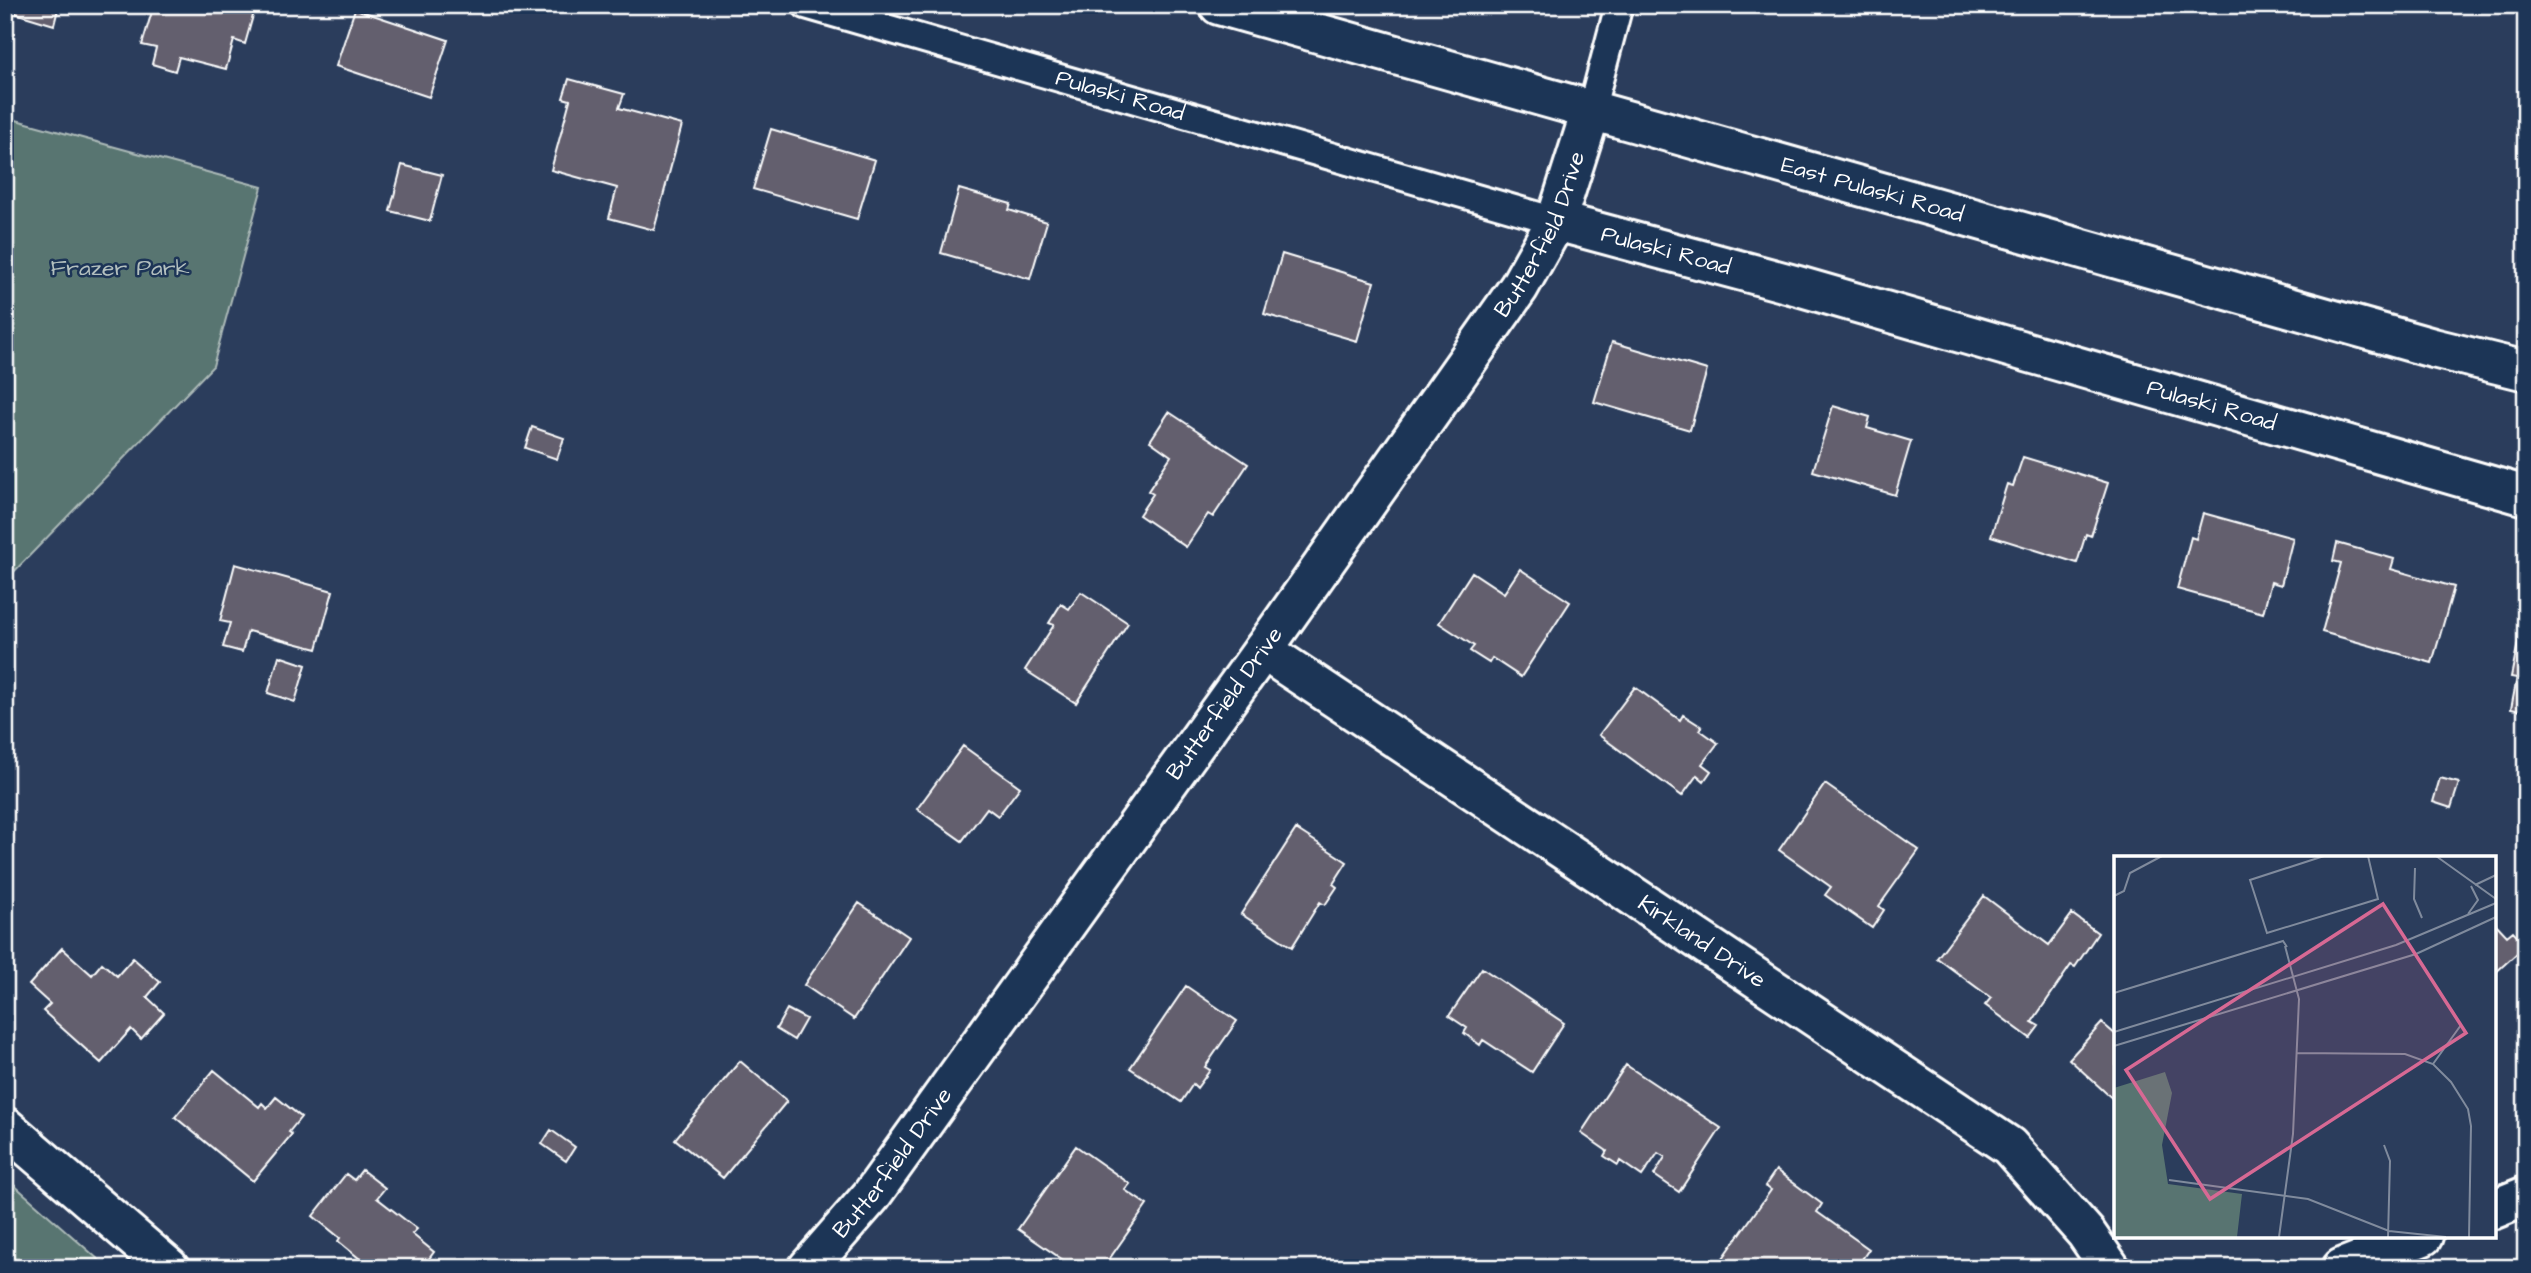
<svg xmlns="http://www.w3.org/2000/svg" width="2531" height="1273" viewBox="0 0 2531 1273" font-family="'Architects Daughter',sans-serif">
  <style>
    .green { fill: #587471; stroke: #acbab8; stroke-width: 2 }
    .building { fill: #635f6e; stroke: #fff; stroke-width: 2 }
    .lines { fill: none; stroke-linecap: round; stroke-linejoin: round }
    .lane-casing { stroke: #fff; stroke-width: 32 }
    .street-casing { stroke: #fff; stroke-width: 44 }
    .secondary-casing { stroke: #fff; stroke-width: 44 }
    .lane { stroke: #1d3557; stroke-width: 26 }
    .street { stroke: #1d3557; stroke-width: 38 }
    .secondary { stroke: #1d3557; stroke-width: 38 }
    .labels { text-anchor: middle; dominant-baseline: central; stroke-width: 5; stroke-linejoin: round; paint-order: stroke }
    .street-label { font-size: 23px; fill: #fff; stroke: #1d3557 }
    .park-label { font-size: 23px; fill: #b4c0bf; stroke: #1d3557 }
    .inset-road { fill: none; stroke: #808b9d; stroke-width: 2 }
    .view { fill: #d76994; fill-opacity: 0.15; stroke: #d76994; stroke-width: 3.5 }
    .inset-edge { fill: none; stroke: #fff; stroke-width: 3.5 }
  </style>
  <rect width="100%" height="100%" fill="#2b3d5c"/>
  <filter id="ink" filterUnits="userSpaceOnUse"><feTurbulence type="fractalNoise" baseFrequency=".0143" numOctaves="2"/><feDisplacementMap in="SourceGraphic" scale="14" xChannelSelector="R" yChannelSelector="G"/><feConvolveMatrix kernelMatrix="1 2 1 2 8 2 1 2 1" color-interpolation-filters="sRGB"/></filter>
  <g filter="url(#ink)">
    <path class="green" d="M5 117 262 187 213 366 5 581Z
      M5 1177 108 1268H5Z"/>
    <path class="building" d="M5 5H59L54 25 5 10Z
      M158 5H256L245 44 234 40 226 69 179 57 175 71 152 64 156 48 142 45 153 8 157 9Z
      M355 9 448 40 429 97 336 66Z
      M569 79 624 94 619 108 682 125 654 230 609 218 617 188 551 170 570 100 563 98Z
      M771 129 875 160 857 219 753 189Z
      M402 165 442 175 430 221 390 211Z
      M959 189 1011 204 1009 210 1047 222 1030 279 941 253Z
      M1282 254 1374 282 1357 341 1264 314Z
      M1612 342 1707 370 1690 430 1594 402Z
      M1833 406 1870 417 1867 428 1911 441 1895 495 1813 471Z
      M1169 412 1248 464 1213 517 1208 514 1186 547 1139 515 1153 494 1148 491 1171 456 1150 441Z
      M532 427 564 438 557 459 525 448Z
      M2023 457 2108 483 2091 536 2086 534 2077 563 1991 536 2007 484 2013 486Z
      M2203 513 2293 538 2281 585 2271 582 2263 613 2177 589 2191 537 2196 539Z
      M2337 543 2394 559 2391 569 2454 587 2432 663 2322 632 2341 563 2333 561Z
      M235 564 333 591 317 649 248 631 242 652 223 647 230 623 220 621Z
      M1520 569 1570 602 1521 677 1492 658 1489 663 1470 651 1474 646 1439 623 1472 572 1504 593Z
      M1081 592 1128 623 1076 703 1025 670 1054 625 1049 623 1061 604 1069 609Z
      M2526 603V712L2511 709 2517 678 2511 677Z
      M279 656 306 665 295 702 268 693Z
      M1635 687 1680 720 1683 715 1702 727 1700 730 1718 743 1702 764 1711 771 1704 781 1697 775 1682 796 1599 735Z
      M963 746 1020 787 998 816 987 808 962 841 917 809Z
      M2440 778 2459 783 2451 808 2433 802Z
      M1825 784 1919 850 1879 906 1884 910 1872 928 1825 895 1831 887 1779 850Z
      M1296 829 1347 862 1333 884 1337 887 1325 905 1320 902 1292 947 1241 914Z
      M1984 896 2049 945 2072 914 2098 933 2075 967 2071 965 2032 1022 2039 1026 2030 1038 1985 1005 1991 998 1937 958Z
      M859 903 909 937 854 1019 804 985Z
      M2494 922 2507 936 2513 931 2526 945 2494 974Z
      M62 948 92 975 102 963 117 976 133 958 160 982 147 997 164 1013 141 1039 131 1029 101 1063 43 1011 50 1004 29 985Z
      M1482 968 1564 1023 1532 1072 1483 1040 1480 1045 1464 1033 1467 1028 1449 1016Z
      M1186 986 1237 1021 1205 1067 1210 1070 1197 1088 1193 1084 1181 1102 1130 1068Z
      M787 1009 806 1019 794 1040 776 1029Z
      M2102 1023 2116 1035V1102L2069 1059Z
      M740 1061 787 1101 723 1178 675 1139Z
      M1626 1065 1721 1128 1679 1192 1654 1175 1665 1157 1658 1153 1642 1176 1620 1161 1618 1165 1604 1156 1607 1151 1581 1133Z
      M214 1070 259 1107 262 1103 267 1108 276 1097 301 1117 289 1132 292 1134 253 1181 175 1117Z
      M551 1130 575 1147 566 1161 542 1144Z
      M1076 1146 1130 1184 1125 1190 1147 1205 1103 1268H1083L1071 1260 1069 1264 1018 1229Z
      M362 1170 385 1188 377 1198 417 1229 412 1234 434 1252 422 1268H371L338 1241 340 1238 313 1216 346 1174 354 1180Z
      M1776 1170 1822 1204 1817 1212 1869 1249 1856 1268H1773L1766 1263 1763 1268H1716L1771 1190 1765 1186Z"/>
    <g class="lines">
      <defs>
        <g id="lane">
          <path id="s1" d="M806 5 1556 221"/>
          <path d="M1591 111 1619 5"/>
        </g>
        <g id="street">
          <path id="s2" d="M1556 221 1798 286 2526 496"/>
          <path id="s3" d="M1263 650 2009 1146 2086 1233 2110 1268"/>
          <path d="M5 1127 169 1268"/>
          <path d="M2494 1209 2526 1196"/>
          <path id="s4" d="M808 1268 871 1196 1263 650 1519 287 1556 221 1591 111"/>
          <path d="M2342 1268 2423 1236"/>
        </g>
        <g id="secondary">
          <path id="s5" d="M1219 5 2433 348 2526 371"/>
        </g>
      </defs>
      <use href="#lane" class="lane-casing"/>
      <use href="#street" class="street-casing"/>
      <use href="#secondary" class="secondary-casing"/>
      <use href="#lane" class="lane"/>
      <use href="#street" class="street"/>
      <use href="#secondary" class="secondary"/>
    </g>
  </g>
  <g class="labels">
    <g class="street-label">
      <text stroke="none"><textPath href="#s1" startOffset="327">Pulaski Road</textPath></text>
      <text stroke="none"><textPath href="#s5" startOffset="679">East Pulaski Road</textPath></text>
      <text stroke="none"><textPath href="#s4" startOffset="1269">Butterfield Drive</textPath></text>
      <text stroke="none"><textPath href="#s2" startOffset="114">Pulaski Road</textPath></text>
      <text stroke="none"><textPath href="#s2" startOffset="681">Pulaski Road</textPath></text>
      <text stroke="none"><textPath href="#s4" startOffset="702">Butterfield Drive</textPath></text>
      <text stroke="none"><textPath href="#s3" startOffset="527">Kirkland Drive</textPath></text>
      <text stroke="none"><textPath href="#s4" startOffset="135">Butterfield Drive</textPath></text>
    </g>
    <g class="park-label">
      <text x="120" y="268">Frazer Park</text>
    </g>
  </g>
  <g transform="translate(2114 856)">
    <rect width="382" height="382" fill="#2b3d5c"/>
    <path d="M51 216 58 237 48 289 54 328 128 338 123 381H0V232Z" fill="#587471"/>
    <path class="inset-road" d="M210 0 136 24 153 77 264 43 254 0M322 0 382 43M301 12 300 43 308 62M361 29 382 19M0 40 10 35 16 17 48 0M354 58 364 44 357 30M0 137 169 85 173 91M0 176 282 89 382 47M0 190 302 98 382 61M183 197 291 198 319 208 337 226 354 253 357 270 355 381M319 208 347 169M270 289 276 305 274 381M55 324 194 343 275 375 332 381M165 381 179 278 185 143 171 90"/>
    <path class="view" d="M269 48 352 177 96 343 12 214Z"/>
    <rect width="382" height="382" class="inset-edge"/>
  </g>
  <rect width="2531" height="1273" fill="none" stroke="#1d3557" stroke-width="28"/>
  <rect x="14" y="14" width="2503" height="1245" fill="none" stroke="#fff" stroke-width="2.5" filter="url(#ink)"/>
</svg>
